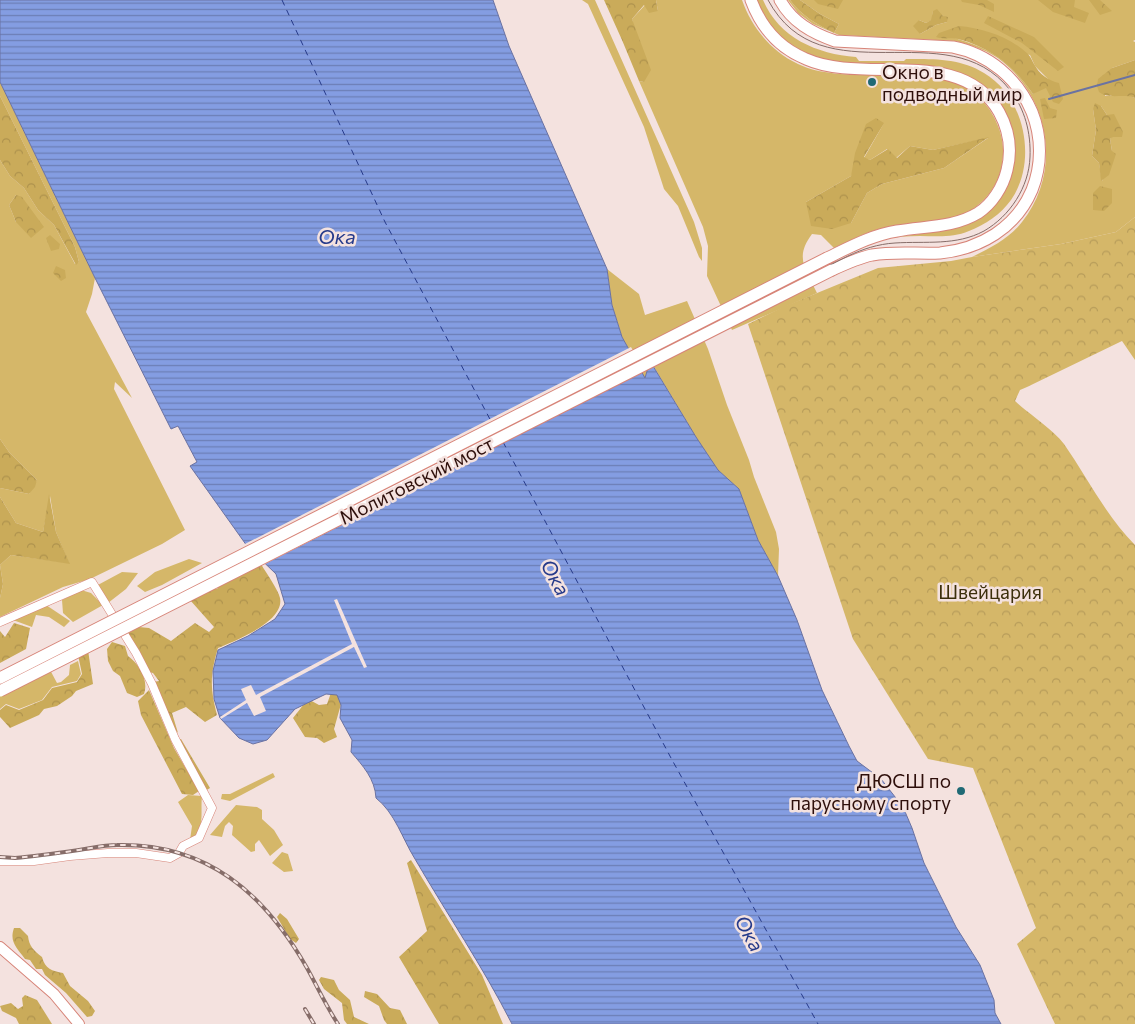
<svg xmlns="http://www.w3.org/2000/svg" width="1135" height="1024" viewBox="0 0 1135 1024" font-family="Commissioner,sans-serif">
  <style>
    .grass { fill: #d5b769; fill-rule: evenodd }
    .forest { fill: url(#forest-crowns) }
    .park { fill: url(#park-crowns) }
    .water { fill: url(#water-rules); stroke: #6a72a2 }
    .pier { fill: #f4e2df }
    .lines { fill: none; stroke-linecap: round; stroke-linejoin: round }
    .stream { stroke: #6a72a2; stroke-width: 2 }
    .ferry { stroke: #263a8a; stroke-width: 1; stroke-dasharray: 6 5; stroke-linecap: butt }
    .street-casing { stroke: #d78478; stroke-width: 9 }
    .secondary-casing { stroke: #d78478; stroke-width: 12 }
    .primary-casing { stroke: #d78478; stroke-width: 13 }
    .street { stroke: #fff; stroke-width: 8 }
    .secondary { stroke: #fff; stroke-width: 10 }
    .primary { stroke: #fff; stroke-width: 11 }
    .tram { stroke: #866d69; stroke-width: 1 }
    .rail-casing { stroke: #866d69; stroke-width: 4 }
    .rail { stroke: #f4e2df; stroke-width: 2; stroke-dasharray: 5.5; stroke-linecap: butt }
    .primary-bridge-casing { stroke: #d78478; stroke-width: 13; stroke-linecap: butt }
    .primary-bridge { stroke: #fff; stroke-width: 11 }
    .poi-dot { fill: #206a75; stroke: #f4e2df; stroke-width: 2 }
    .labels { text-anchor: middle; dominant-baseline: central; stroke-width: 5; stroke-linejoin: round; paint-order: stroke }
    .poi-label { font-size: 19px; fill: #2e0f0b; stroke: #f4e2df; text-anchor: start }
    .street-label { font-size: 19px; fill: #2e0f0b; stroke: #f4e2df }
    .park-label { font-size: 19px; fill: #3c2f0b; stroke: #f4e2df }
    .water-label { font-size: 20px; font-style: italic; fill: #263a8a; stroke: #f4e2df }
  </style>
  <defs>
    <pattern id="forest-crowns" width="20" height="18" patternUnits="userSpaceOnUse" patternTransform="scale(1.25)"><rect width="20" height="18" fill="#caab5a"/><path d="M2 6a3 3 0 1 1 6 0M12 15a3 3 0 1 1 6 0" fill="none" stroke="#ae924d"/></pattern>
    <pattern id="park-crowns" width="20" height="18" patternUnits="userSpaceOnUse" patternTransform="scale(1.25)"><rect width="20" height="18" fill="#d5b769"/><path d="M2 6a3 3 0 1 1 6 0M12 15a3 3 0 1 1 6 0" fill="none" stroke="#b79c5a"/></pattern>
    <pattern id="water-rules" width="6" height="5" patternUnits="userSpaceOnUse" patternTransform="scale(1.25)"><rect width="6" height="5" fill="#849de2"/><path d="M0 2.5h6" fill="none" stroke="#6c7eb5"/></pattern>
  </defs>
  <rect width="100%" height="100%" fill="#f4e2df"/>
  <path class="grass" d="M582 0H595L694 222 702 248V261L699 257 678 206 664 189 644 127 588 4Z
    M656 0H742C752 28 771 51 798 64 855 92 959 48 994 117 1002 133 1005 147 1002 164 999 184 986 202 968 212 944 224 913 221 887 227 868 231 851 240 834 248L821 235 812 234C794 258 806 269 817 293L732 330 707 276 708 246 703 227 639 81 644 82 632 19 645 5 658 11ZM884 123 864 158 870 160 887 149 896 158 910 146 933 150 988 138 944 168 882 184 867 193 851 223 806 202 851 176Z
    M756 0H763C779 38 817 54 856 57L859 61H904L906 59C933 59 960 58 984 73 1025 97 1038 161 1011 200 1001 214 985 225 969 231 953 238 937 236 920 236 907 236 895 237 882 239 906 235 964 231 981 217 990 210 997 199 1004 191L1003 109 991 92 979 82 960 73 943 69 824 61 793 48 770 26Z
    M788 0H790C802 16 816 24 834 33L839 24 820 14 800 0H1135V40L1133 41 1135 42V60L1112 68 1105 96H1130L1135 98V217L1116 232 1061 244 972 257C990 248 1009 239 1022 222 1061 174 1051 101 1003 62 990 51 972 45 955 41L839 35 813 24 798 13ZM933 11 943 16 947 22 936 25 920 34 919 20 926 23 932 20ZM954 38 1030 55 1035 66 1050 81 1033 94C1009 61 993 49 954 38ZM1101 106 1107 115 1113 136 1110 139 1112 151 1102 181 1099 163 1092 156 1096 130 1093 109Z
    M0 82 95 278 92 294 86 312 132 398 115 382 114 389 185 530 162 544 90 579 63 587 0 617V598L3 584 0 565 11 555 69 563 56 532 50 496 43 532 16 523 0 497V488L29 494 37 480 9 452 0 439V160L10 176 24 188 38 210 54 225 75 264 79 262 75 247 0 96ZM16 195V222L9 205Z
    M607 269 639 294 645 315 687 301 708 349 727 405 749 460 754 477 776 532 779 549 778 576 758 540 739 489 718 470 696 437 651 362 645 379 622 337 612 305Z
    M189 559 202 563 162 585 145 592 137 586 155 572Z
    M122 572 138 573 126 589 108 603 96 586Z
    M81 590 91 593 103 605 73 622 63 613 62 600Z
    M46 605 70 621 64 627 49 617 36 615 32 627 13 620Z
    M78 661 81 674 77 681 52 687 42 700 19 709 6 704 0 709V693L49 668 57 683 61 682 69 675 70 665Z
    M273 773 275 777 230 801 221 799 222 794H230Z
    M188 795 202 796C200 812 206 831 190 840L192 826 178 802Z
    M236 805 257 807 262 810V819L274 830 283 845 270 856 259 840 255 844V851L251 852 232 835 233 826 229 822 225 826 222 837 210 835Z
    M282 852 288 854 293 871 284 872 272 863Z"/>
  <path class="forest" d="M604 0H656L658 11 649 13 644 5 632 19 651 70 644 82 639 81 622 40Z
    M790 0H800L820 14 839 24 834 33C816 24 802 16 790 0Z
    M814 0H843L838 9 818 4Z
    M961 0H987L994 4V12L979 5 962 2Z
    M1038 0H1075L1074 7 1089 13 1085 23 1053 12Z
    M1089 0H1100L1112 11 1100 15Z
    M937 9 943 16 948 17 947 22 936 25 920 34 913 26 919 20 926 23 931 20 933 11Z
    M988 16 1034 37 1064 67 1058 71 1022 43 984 23Z
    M959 26C983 28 1010 37 1028 54 1031 57 1032 61 1034 64 1039 74 1049 81 1059 83L1063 99 1059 104 1053 102 1046 88 1033 94C1012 65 993 49 959 39 951 37 943 40 936 37L939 33Z
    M1135 60V98C1123 93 1110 100 1099 92L1097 86 1098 79 1112 68Z
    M0 96 75 247 79 262 76 265 54 225 38 210 24 188 10 176 0 160Z
    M1045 98 1050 108 1057 110 1056 118 1044 119 1040 99Z
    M1095 103 1101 106 1107 115 1114 114 1123 132 1122 137H1113L1110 139 1112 151 1116 154 1109 175 1101 181 1099 163 1092 156 1096 130 1093 109Z
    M876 118 884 123 864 157 870 160 888 149 897 158 910 146 933 150 989 137 944 168 882 184 867 193 851 223 832 229 811 226 806 202 851 176 855 153 866 124Z
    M1100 186 1112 189V203L1104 211 1093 210V193Z
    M16 195 22 197 44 227 31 238 16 222 9 205Z
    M50 235 60 244 59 249 51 251 46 238Z
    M56 266 65 270 66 278 61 281 53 273Z
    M0 439 9 452 37 480 35 487 29 494 0 488Z
    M49 494 56 532 70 564 11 555 0 565 3 584 0 598V497L16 523 43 532Z
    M261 564C266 573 278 589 280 598 285 622 234 641 218 648 210 675 210 688 217 715L205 722 186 707 172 713 178 733 169 723 153 682 159 681 153 673 148 672 128 633 139 627 149 628 171 641 195 623 209 632 214 627 190 600 210 588 217 589 220 584Z
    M14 623 30 628 26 649 0 663V631L5 637Z
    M112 642 125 646 128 656C139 664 149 680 144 694L137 697 127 693 120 676 113 671 108 661 107 649Z
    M88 650 93 684 76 691 72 696 57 706 44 709 39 715 10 728 0 717V710L6 705 19 710 43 700 52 688 77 682 82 674 78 655Z
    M149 690 174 748 199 791 193 795 182 794 141 715 138 701Z
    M332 690 343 697 334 729 337 737 324 743 317 738 305 737 293 718 308 699 319 705 327 704Z
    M181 739 210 788 205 791 178 740Z
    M411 860 482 975 503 1024H439L399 957 427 931 407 863Z
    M280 913 287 919 299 939 296 943 290 939 277 917Z
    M14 928H20L28 936C29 946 34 951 42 957 45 969 52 971 63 973L70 986 88 1001 95 1011 92 1016 87 1017 66 993 45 975 42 969H36L30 960 25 959C17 948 9 942 14 928Z
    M321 977 334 980 339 990 350 1000 354 1017 369 1024H347L344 1020 342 1003 324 989 319 980Z
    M365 991 377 994 390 1008 400 1010 407 1024H387L384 1020 379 1006 364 997Z
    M25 995 37 1000 52 1024H19L16 1018 2 1011 0 1006 11 1003 18 1009 23 1006 22 998Z"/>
  <path class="park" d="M1135 217V360L1122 341 1027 387 1020 390 1015 401C1028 413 1054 430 1064 444 1087 477 1106 516 1135 545V1024H1055L1017 944 1036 928 973 768 928 759 853 639 748 324 783 307 878 268 951 261 972 257 1061 244 1116 232Z"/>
  <path class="water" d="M0 0H493L509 46 607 269 612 305 622 337 645 378 650 361 696 437 718 470 739 489 758 540 778 576 797 620 822 690 849 746 857 761 881 779 903 807 912 828 924 863 956 927 980 965 994 1000 995 1013 1001 1024H512C483 967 447 914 415 859 402 838 395 813 376 798 375 779 363 766 351 752L352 740 340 718 341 705 337 695 326 694 295 709 267 740 253 744 239 738 220 718 214 699 213 671 218 650 248 636 275 619 285 604 276 574 247 546 190 466 197 462 178 426 171 429 95 278 0 82Z"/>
  <path class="pier" d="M631 347 644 371 263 565 243 545Z
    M337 599 367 667 364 668 354 647 260 697 266 711 254 716 247 703 221 719 220 717 246 700 241 689 251 685 256 695 352 644 334 600Z"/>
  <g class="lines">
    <path class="stream" d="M1049 99 1135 75"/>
    <path class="ferry" d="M282 0 385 222 492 423
      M503 442 671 758 818 1024"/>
    <defs>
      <path id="street" d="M0 622 92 582 136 653 152 684 175 739 212 808 199 838 183 846 179 853 170 858 136 853H108L70 856 34 861H0"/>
      <path id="secondary" d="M0 947 54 994 79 1024"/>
      <path id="primary" d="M751 0C761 27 779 48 806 59 864 85 961 45 999 112 1009 130 1012 150 1007 170 1003 187 992 204 978 213 953 228 925 226 897 231 872 235 850 247 827 258
        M780 0C792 22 812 33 835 41L953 47C989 54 1018 79 1032 112 1042 137 1042 165 1032 190 1016 228 980 249 940 253 917 254 894 251 872 255 858 258 845 264 832 270"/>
    </defs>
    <use href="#street" class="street-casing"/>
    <use href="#secondary" class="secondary-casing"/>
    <use href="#primary" class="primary-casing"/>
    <use href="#street" class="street"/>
    <use href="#secondary" class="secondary"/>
    <use href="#primary" class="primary"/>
    <path class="tram" d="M0 686 848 256C863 249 878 244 895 243 926 241 956 246 984 231 1010 216 1029 187 1030 157 1031 133 1025 109 1010 90 947 10 822 100 768 0"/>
    <defs>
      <path id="rail" d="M0 857 15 858C37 856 58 853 79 850 92 848 105 845 117 845 207 843 264 893 307 968 317 986 326 1006 338 1024
        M305 1009 314 1024"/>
    </defs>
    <use href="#rail" class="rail-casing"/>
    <use href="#rail" class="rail"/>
    <defs>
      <path id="primary-bridge" d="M0 678 827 258
        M0 691 832 270"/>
    </defs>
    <use href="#primary-bridge" class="primary-bridge-casing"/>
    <use href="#primary-bridge" class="primary-bridge"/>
  </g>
  <g class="poi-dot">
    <circle cx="872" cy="82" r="5"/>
    <circle cx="961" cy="791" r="5"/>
  </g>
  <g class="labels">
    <g class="poi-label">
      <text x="882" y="71">Окно в<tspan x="882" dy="22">подводный мир</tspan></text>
      <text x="951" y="780" text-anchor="end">ДЮСШ по<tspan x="951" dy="22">парусному спорту</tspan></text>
    </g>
    <g class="street-label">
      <text transform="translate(416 480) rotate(-27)">Молитовский мост</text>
    </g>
    <g class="park-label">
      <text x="990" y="591">Швейцария</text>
    </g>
    <g class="water-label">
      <text x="337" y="236">Ока</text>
      <text transform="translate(556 577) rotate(61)">Ока</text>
      <text transform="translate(750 933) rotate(61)">Ока</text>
    </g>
  </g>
</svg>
